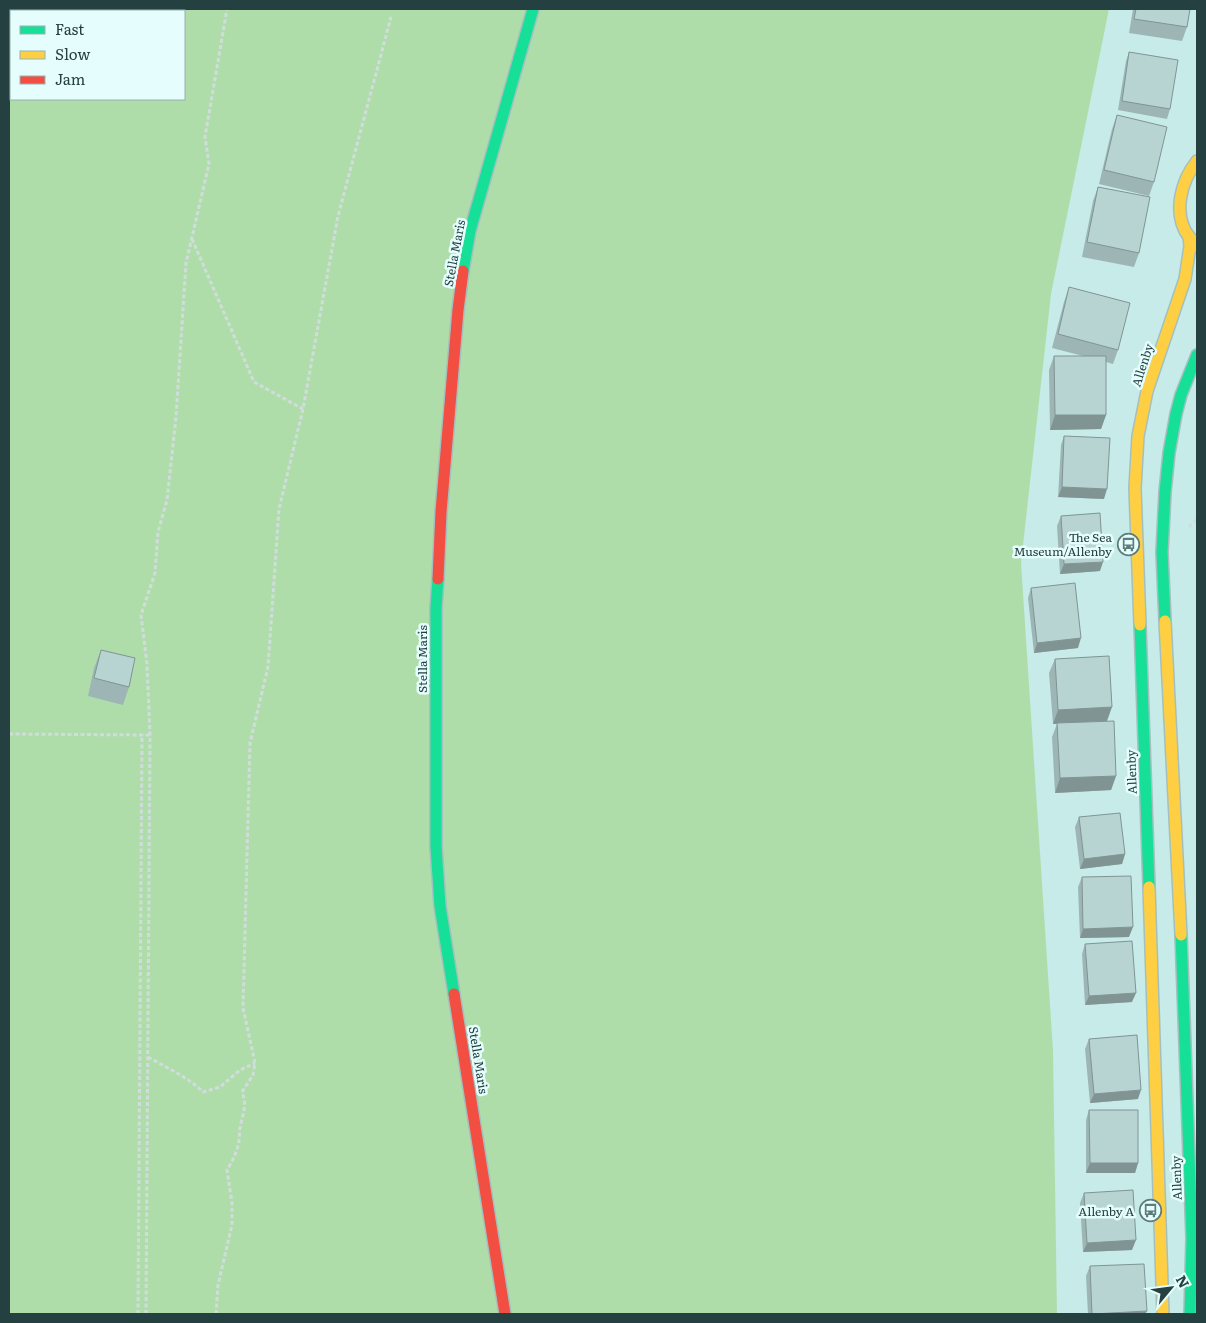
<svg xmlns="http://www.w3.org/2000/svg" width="1206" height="1323" viewBox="0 0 1206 1323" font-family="Literata,serif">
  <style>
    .green { fill: #afddaa; fill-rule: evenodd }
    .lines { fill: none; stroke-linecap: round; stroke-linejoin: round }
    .lane-casing { stroke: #a3c0bf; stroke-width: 14 }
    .fast-casing { stroke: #a3c0bf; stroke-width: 14 }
    .slow-casing { stroke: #a3c0bf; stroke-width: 14 }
    .jam-casing { stroke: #a3c0bf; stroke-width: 14 }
    .path { stroke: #d1dddc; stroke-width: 3; stroke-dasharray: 4 2.5; stroke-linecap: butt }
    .lane { stroke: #f6fcfc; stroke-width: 11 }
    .fast { stroke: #16e098; stroke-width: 11 }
    .slow { stroke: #ffcf43; stroke-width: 11 }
    .jam { stroke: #f24e42; stroke-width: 11 }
    .wall { fill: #9db6b5 }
    .shaded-wall { fill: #809494 }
    .building { fill: #b7d4d3; stroke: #809494 }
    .labels { text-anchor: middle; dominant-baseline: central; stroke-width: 5; stroke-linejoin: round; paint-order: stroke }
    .street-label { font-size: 12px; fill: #254040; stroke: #e5fefd }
    .poi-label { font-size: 12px; fill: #254040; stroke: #e5fefd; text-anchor: end }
  </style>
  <rect width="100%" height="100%" fill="#c6ebe9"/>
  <path class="green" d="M9 9H1109L1051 294 1021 563 1053 1051 1057 1314H9ZM11 11H184V99H11Z"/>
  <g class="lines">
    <defs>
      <path id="lane" d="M9 57 11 55"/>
      <path id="fast" d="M463 271 470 231 533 9
        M438 579 436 608V847L440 906 454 994
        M1165 621 1162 552 1165 492 1169 453 1176 414 1181 395 1197 355
        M1140 625 1149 887
        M1181 935 1192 1238 1190 1314"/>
      <path id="slow" d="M1197 161C1181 181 1172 214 1189 237 1192 240 1195 243 1197 246
        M1165 621 1181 935
        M1140 625 1135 488 1138 436 1147 391 1185 279 1190 246 1189 236
        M1149 887 1163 1314"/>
      <path id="jam" d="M438 579 441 512 458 310 463 271
        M454 994 505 1314"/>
    </defs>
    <use href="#lane" class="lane-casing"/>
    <use href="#fast" class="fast-casing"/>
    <use href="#slow" class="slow-casing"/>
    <use href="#jam" class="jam-casing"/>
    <path class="path" d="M192 239 254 382 303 409
      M1189 527 1197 519
      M9 734 150 735
      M148 1057C167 1068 188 1077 203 1092L220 1087 240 1070 255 1063
      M138 1314 142 734
      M146 1314 150 735 147 664 141 615 155 573 158 532 167 500 176 417 186 263 209 164 205 137 227 9
      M216 1314 218 1285 232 1225V1203L227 1170C232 1162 238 1150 239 1140 240 1136 239 1132 240 1128 242 1115 248 1106 242 1092L253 1075 255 1063 243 1008 250 743 268 667 279 509 303 409 338 216 391 17"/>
    <use href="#lane" class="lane"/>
    <use href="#fast" class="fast"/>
    <use href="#slow" class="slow"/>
    <use href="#jam" class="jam"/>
  </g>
  <path class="wall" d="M1133 9H1190L1187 27 1182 41 1129 33Z
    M1129 52 1170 109 1167 119 1118 110 1126 61Z
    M1117 115 1154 182 1149 196 1099 184 1112 129Z
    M1098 187 1139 253 1134 267 1082 257 1093 201Z
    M1069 287 1118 350 1113 364 1106 362V415L1101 429 1050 430 1049 370 1054 356H1083L1052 348 1064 302Z
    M1064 436 1104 499 1058 497 1061 445Z
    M1061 516 1100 571 1060 574 1057 526Z
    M1031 588 1078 648 1034 653 1028 598Z
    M101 650 129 687 123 705 88 696 94 668Z
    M1055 659 1107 721 1079 723 1116 776 1111 790 1055 793 1052 737 1057 724H1053L1049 673Z
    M1079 817 1125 854 1122 864 1080 869 1075 827Z
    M1082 877 1129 937 1080 938 1078 887Z
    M1085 944 1132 1002 1085 1005 1082 954Z
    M1089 1039 1138 1099 1090 1103 1085 1049Z
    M1089 1110 1138 1163 1135 1173H1086V1120Z
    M1084 1193 1132 1250 1083 1252 1080 1203Z
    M1090 1266 1145 1314H1088L1086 1276Z"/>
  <path class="shaded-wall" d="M1055 415H1106L1101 429 1050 430Z
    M1062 487 1107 489 1104 499 1058 497Z
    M1103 562 1100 571 1060 574 1064 564Z
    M1081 638 1078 648 1034 653 1037 643Z
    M1112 707 1107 721 1053 724 1058 710Z
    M1116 776 1111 790 1055 793 1060 778Z
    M1125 854 1122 864 1080 869 1084 859Z
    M1133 927 1129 937 1080 938 1083 929Z
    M1136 993 1132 1002 1085 1005 1089 996Z
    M1141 1090 1138 1099 1090 1103 1094 1094Z
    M1090 1163H1138L1135 1173H1086Z
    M1136 1240 1132 1250 1083 1252 1087 1243Z
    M1147 1311 1145 1314H1092Z"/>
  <path class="building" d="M1136 9H1190L1187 27 1134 19Z
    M1129 52 1178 60 1170 109 1122 101Z
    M1117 115 1167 127 1154 182 1104 170Z
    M1098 187 1150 197 1139 253 1087 242Z
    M1069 287 1130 303 1118 350 1058 334Z
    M1054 356H1106V415H1055Z
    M1064 436 1110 438 1107 489 1062 487Z
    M1100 513 1103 562 1064 564 1061 516Z
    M1075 583 1081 638 1037 643 1031 588Z
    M101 650 135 658 129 687 94 678Z
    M1109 656 1112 707 1058 710 1055 659Z
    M1114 721 1116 776 1060 778 1057 723Z
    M1120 813 1125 854 1084 859 1079 817Z
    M1131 876 1133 927 1083 929 1082 877Z
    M1132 941 1136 993 1089 996 1085 944Z
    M1137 1035 1141 1090 1094 1094 1089 1039Z
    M1089 1110H1138V1163H1090Z
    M1133 1190 1136 1240 1087 1243 1084 1193Z
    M1144 1264 1147 1311 1092 1314 1090 1266Z"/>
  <defs>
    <symbol id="bus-ring" viewBox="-11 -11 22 22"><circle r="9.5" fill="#e5fefd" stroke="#5d7c7b" stroke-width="1.5"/><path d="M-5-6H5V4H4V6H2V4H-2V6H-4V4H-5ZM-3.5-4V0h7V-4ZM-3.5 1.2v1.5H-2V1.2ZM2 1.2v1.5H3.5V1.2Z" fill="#5d7c7b"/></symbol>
  </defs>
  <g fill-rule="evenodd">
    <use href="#bus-ring" x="1116" y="532" width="25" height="25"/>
    <use href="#bus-ring" x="1138" y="1198" width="25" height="25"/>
  </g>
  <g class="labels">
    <g class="street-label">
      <text transform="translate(454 253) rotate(-79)">Stella Maris</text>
      <text transform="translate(1142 365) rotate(-72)">Allenby</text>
      <text transform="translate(422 659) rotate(-90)">Stella Maris</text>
      <text transform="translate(1131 772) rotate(-92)">Allenby</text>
      <text transform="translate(479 1060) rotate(81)">Stella Maris</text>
      <text transform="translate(1176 1178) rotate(-92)">Allenby</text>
    </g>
    <g class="poi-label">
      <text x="1112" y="537">The Sea<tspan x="1112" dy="14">Museum/Allenby</tspan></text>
      <text x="1134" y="1211">Allenby A</text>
    </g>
  </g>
  <rect width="1206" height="1323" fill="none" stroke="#254040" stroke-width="20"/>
  <rect x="10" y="10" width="175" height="90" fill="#e5fefd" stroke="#98b2b1"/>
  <rect x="20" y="26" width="25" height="8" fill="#16e098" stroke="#98b2b1"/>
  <text x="55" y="35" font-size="15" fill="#254040">Fast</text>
  <rect x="20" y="51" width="25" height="8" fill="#ffcf43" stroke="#98b2b1"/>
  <text x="55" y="60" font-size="15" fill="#254040">Slow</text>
  <rect x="20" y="76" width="25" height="8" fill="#f24e42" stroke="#98b2b1"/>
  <text x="55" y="85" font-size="15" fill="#254040">Jam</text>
  <g transform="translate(1171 1288) rotate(61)" stroke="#e5fefd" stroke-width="4" paint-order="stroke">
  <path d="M0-4L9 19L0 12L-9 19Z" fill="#254040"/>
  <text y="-8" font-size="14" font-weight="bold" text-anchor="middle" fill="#254040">N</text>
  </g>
</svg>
